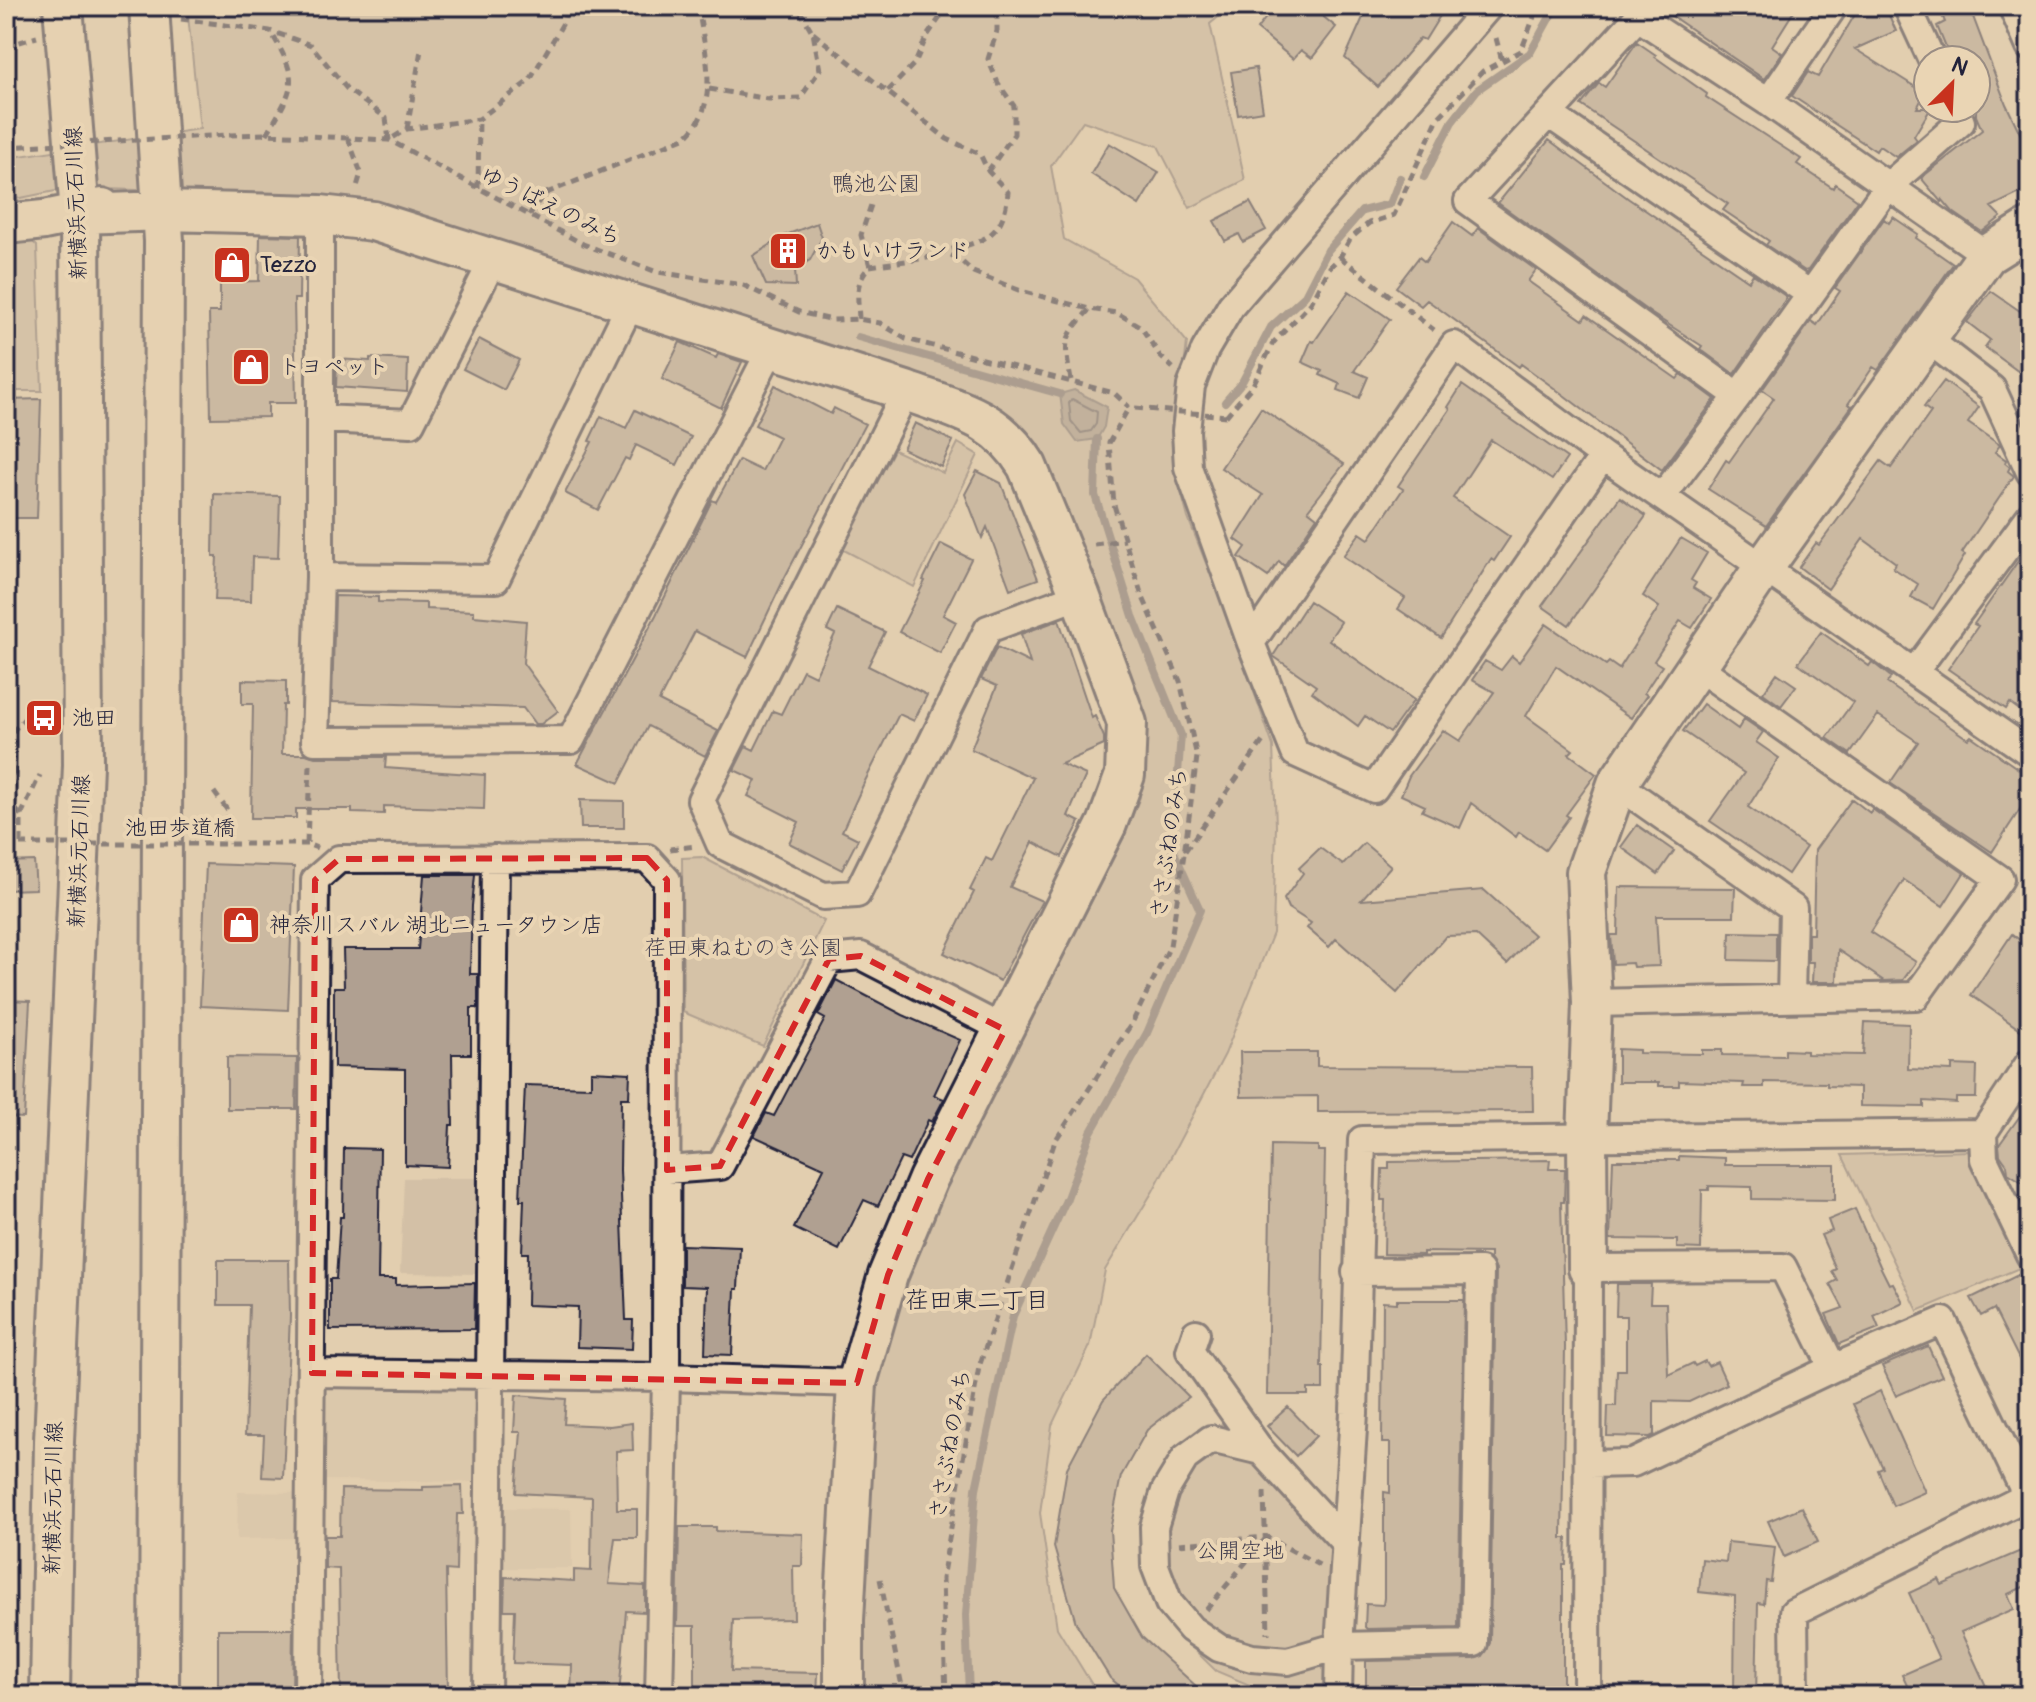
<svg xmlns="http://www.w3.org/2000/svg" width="2036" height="1702" viewBox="0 0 2036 1702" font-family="Pangolin,'Klee One',sans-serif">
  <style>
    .built { fill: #d3c0a6 }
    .green { fill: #c6b49e; stroke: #746b6c; stroke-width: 2 }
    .water { fill: #9b8f85; stroke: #6b6367; stroke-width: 2 }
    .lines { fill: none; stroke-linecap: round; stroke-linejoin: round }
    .shore { stroke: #524e59; stroke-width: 2 }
    .stream { stroke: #6b6367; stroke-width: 8 }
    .building { fill: #b0a091; stroke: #22223b; stroke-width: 2 }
    .street-casing { stroke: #22223b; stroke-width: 32 }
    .secondary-casing { stroke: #22223b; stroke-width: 44 }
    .path { stroke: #22223b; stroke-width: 5; stroke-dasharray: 8 6; stroke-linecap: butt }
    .street { stroke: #ead5b4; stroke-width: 26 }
    .secondary { stroke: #ead5b4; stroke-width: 38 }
    .path-bridge { stroke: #22223b; stroke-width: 5; stroke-dasharray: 8 6; stroke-linecap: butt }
    .marked { fill: none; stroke: #d62828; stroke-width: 6; stroke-dasharray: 16 10; stroke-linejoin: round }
    .labels { text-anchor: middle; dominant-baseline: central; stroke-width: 8; stroke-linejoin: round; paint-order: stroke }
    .park-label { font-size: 22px; fill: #433f4f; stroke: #ead5b4 }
    .street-label { font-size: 22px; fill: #22223b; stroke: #ead5b4 }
    .poi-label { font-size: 22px; fill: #22223b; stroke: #ead5b4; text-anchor: start }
    .neighbourhood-label { font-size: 24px; fill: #22223b; stroke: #ead5b4 }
  </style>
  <rect width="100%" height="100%" fill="#e2ceaf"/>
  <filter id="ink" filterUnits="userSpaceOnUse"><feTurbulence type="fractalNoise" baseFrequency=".0125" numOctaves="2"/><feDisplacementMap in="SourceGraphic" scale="16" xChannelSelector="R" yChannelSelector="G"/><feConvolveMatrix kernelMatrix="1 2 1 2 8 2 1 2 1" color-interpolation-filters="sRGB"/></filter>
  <g filter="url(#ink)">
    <path class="built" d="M404 1178H480V1274L400 1273Z
      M328 1386 477 1391 475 1482 323 1480Z
      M238 1492 299 1493 298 1538 237 1539Z
      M505 1508 571 1509 572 1568H503Z"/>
    <path class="green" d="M187 6H1232L1210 24 1245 180 1190 208 1158 146 1083 121 1051 166 1064 239 1134 278 1187 342 1173 462 1188 518 1229 621 1273 746 1276 826 1273 933 1225 1054 1153 1191 1105 1270 1090 1346 1052 1425 1040 1513 1057 1628 1099 1696H858L873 1375 926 1227 1124 837 1140 797 1141 730 1130 672 1074 533 1031 447 354 203 306 195 70 188 6 201V158L200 129Z
      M32 241 37 246 42 391H6V243Z
      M958 443 978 455 914 587 842 549 894 450 943 473Z
      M702 857 824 921 763 1046 683 1012 682 858Z
      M1970 1151 2024 1266 1918 1311 1842 1155Z
      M1251 1415 1337 1517 1331 1683 1296 1690 1252 1686 1216 1671 1166 1622 1147 1580 1141 1540 1149 1500 1164 1464 1204 1430Z"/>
    <path class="water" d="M1074 390 1107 407 1104 427 1097 439 1077 442 1064 424 1060 394Z"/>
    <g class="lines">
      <path class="shore" d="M1072 399 1097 412 1096 424 1091 431 1081 433 1071 421 1069 403Z"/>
      <path class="stream" d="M1424 177 1452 122 1477 90 1530 53 1556 6
        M858 337 1060 394
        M1225 402 1242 382 1271 327 1304 297 1328 250 1362 211 1390 204 1400 178
        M969 1696 966 1615 976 1489 1013 1316 1067 1198 1091 1132 1147 1033 1200 910 1172 848 1181 735 1133 616 1095 495 1097 439"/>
    </g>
    <path class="building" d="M1275 6H1310L1336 27 1312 58 1301 50 1293 59 1257 29Z
      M1368 6H1446L1425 40 1420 38 1378 87 1345 58Z
      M1664 6H1797L1772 46 1782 53 1764 79 1663 10Z
      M1860 6H1885L1896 31 1855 49 1925 93 1917 108H1931L1914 136 1917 140 1896 157 1879 146 1876 151 1792 96 1808 72 1818 77Z
      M1938 6H1969L2006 104 2030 154V188L1991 207 2001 217 1982 232 1953 212 1942 199 1941 202 1921 178 1982 130 1976 116V60H1951L1937 26 1945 22Z
      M1637 42 1656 55 1655 57 1707 94 1706 97 1801 159 1797 164 1833 188 1835 184 1858 200 1808 270 1805 271 1766 245 1769 241 1723 210 1728 204 1581 105 1599 83 1605 87Z
      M1256 68 1263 111 1238 115 1231 72Z
      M1549 140 1629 199 1749 281 1753 274 1787 297 1734 374 1700 349 1702 346 1652 314 1498 203Z
      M1109 143 1159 172 1139 205 1091 174Z
      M1250 202 1266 230 1243 242 1239 234 1225 241 1214 221Z
      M1893 217 1918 234 1916 238 1953 264 1878 370 1873 367 1848 404 1852 406 1766 526 1708 489 1726 460 1729 462 1774 398 1762 390 1811 321 1817 325 1840 291 1835 288 1884 219 1889 223Z
      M1453 222 1472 236 1478 228 1536 270 1528 281 1583 320 1586 315 1677 379 1681 374 1715 399 1662 470 1565 396 1521 364 1519 367 1427 300 1421 306 1396 287 1419 257 1425 262Z
      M817 223 822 238 810 260 795 269 796 286 766 285 753 256 786 235Z
      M260 235 300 236 299 299H294L296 403H268V417L211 418 209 312H220V282L259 281Z
      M1349 291 1390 319 1354 371 1368 377 1359 398 1338 390 1340 384 1320 375 1322 371 1302 362 1311 341 1314 342Z
      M1991 291 2030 318V380L1985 347 1990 340 1967 322Z
      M479 339 519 360 504 390 463 369Z
      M680 342 716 358 718 354 742 362 721 408 662 379Z
      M370 358 408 360 407 392 336 387 337 359 370 361Z
      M1944 381 1979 407 1968 423 2000 445 1995 452 2006 460 2005 463 2010 467 2008 471 2014 476 1962 553 1965 555 1933 609 1911 597 1918 584 1893 568 1896 563 1863 539 1828 589 1799 567 1816 543 1819 545 1881 461 1891 468 1931 412 1924 407Z
      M775 385 831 414 834 408 865 424 784 579 747 657 695 631 659 701 718 731 705 756 648 726 619 783 577 764 656 615 712 500 716 502 739 460 762 471 779 437 755 425Z
      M1462 385 1567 458 1552 480 1491 440 1453 498 1510 537 1494 561 1491 559 1441 638 1398 609 1405 598 1343 556 1360 533 1369 539 1403 489 1398 486 1450 409 1448 407Z
      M41 399 37 518H6V400Z
      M1261 408 1344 464 1308 510 1317 517 1284 566 1279 561 1268 577 1239 557 1246 547 1235 539 1263 495 1221 468Z
      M635 410 691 437 677 465 636 445 629 460 625 458 598 510 565 493 592 442 589 441 601 416 626 428Z
      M915 423 953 441 941 467 903 449Z
      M977 471 1001 483 1038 579 1010 589 987 527 982 538 965 494Z
      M214 494 280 496 278 558 252 557 251 601 215 600 217 556H213Z
      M1620 497 1646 516 1569 625 1542 606Z
      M1681 538 1707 553 1691 580 1696 583 1693 588 1711 599 1692 628 1680 621 1654 661 1662 666 1644 693 1647 695 1631 718 1556 666 1526 716 1573 750 1569 754 1596 774 1566 815 1569 817 1545 850 1519 832 1516 837 1471 803 1460 828 1422 811 1425 806 1401 795 1409 776 1443 730 1460 741 1494 692 1472 680 1485 661 1501 670 1512 656 1519 662 1546 624 1606 665 1609 662 1619 669 1659 607 1643 596Z
      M941 544 971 559 943 615 956 622 940 653 899 632 925 581 923 580Z
      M2030 544V718L2010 703 2006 709 1948 669 1978 626 1974 624Z
      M335 596 378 597V602L426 603V609L474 611V616L526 621 523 663 558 711 541 724H535L523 708 332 702Z
      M1309 601 1341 622 1329 640 1414 700 1390 733 1365 716 1358 726 1312 692 1316 686 1273 656Z
      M837 609 885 632 868 666 927 695 914 721 899 714 864 783 842 831 858 839 842 870 789 843 799 822 748 796 756 780 734 770 746 746 754 750 773 711 781 714 803 670 815 676 835 634 827 630Z
      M1059 620 1092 718 1095 716 1104 737V745L1061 764 1086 775 1068 816 1080 822 1062 857 1033 842 1010 887 1042 901 1000 981 944 953 974 892 970 890 986 858 992 861 1033 778 971 749 997 686 981 679 997 647 1030 663 1021 634Z
      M1821 632 1869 666 1872 662 1891 677 1887 683 1968 739 1971 736 2030 777V794L1992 852 1890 783 1918 742 1878 715 1850 754 1827 738 1853 702 1798 663Z
      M1777 673 1796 686 1781 706 1763 693Z
      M242 680 286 681V705H283L282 754H306L315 757H386L385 768 485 775 484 809 384 806V814L352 813V809H296V818H251L253 704H242Z
      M1703 704 1738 729 1744 719 1763 732 1756 742 1779 758 1748 807 1806 847 1788 874 1710 821 1744 773 1683 731Z
      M1852 799 1870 813 1872 809 1964 873 1943 906 1904 880 1870 932 1916 962 1903 980 1884 981 1838 950 1837 982H1812L1813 962H1808V934H1813L1815 850Z
      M580 800 624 801V828H581Z
      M1637 825 1674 851 1658 874 1621 847Z
      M1364 843 1391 866 1361 900 1484 890 1534 935 1507 964 1476 935 1446 936 1397 993 1336 939 1329 947 1307 928 1311 923 1288 908 1284 899 1303 873 1299 868 1320 848 1343 865Z
      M34 861 36 889 6 890V862Z
      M206 864 294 867 288 1010 200 1006Z
      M424 875H475L472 906 470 974H478V1008H471V1054H452L453 1125H450L448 1167 405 1165V1069L334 1067V987H344L343 949H418Z
      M1619 887 1735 888 1734 916H1656L1659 966 1633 967 1632 963 1613 964 1611 935H1618Z
      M1730 932 1776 933V961L1729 960Z
      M2012 934 2030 948V1020L2022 1031 1971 995Z
      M836 980 903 1015 960 1040 934 1095 944 1099 932 1122 928 1120 909 1161 901 1158 878 1206 864 1200 839 1250 794 1228 824 1168 754 1136 766 1113 774 1116 825 1019 818 1015Z
      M6 1000 30 1001 24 1118 6 1117Z
      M1865 1022 1909 1024 1908 1069 1952 1071V1065L1977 1066 1976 1098H1956V1103L1924 1101V1107L1860 1106V1087L1827 1086V1083L1764 1082V1087H1743L1744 1083 1679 1081V1086H1659V1082H1618V1049L1639 1050V1053L1702 1054V1050H1722V1055L1785 1056V1050L1806 1051V1054L1863 1055Z
      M1240 1052H1317V1066L1532 1067 1533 1111 1318 1112V1096L1241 1097Z
      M227 1057 297 1058 296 1109H227Z
      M591 1071 630 1073 629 1098H621L620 1170 626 1320H633L632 1349 577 1347 578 1307 527 1305 528 1253H522L524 1200H520L525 1085 591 1087Z
      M2030 1102V1187L2008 1173 2007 1165 2000 1155 1999 1145Z
      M1271 1145 1318 1146V1151H1325L1321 1367H1323V1389H1308V1395H1267Z
      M344 1148 380 1149 378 1279H396V1285L475 1283 474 1329 330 1330V1279H336L340 1217H343Z
      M1679 1156 1725 1158V1165H1835V1200L1752 1199V1187L1709 1186V1190H1702L1701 1249 1677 1248V1240L1610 1239 1613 1160H1679Z
      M1550 1160 1549 1169H1565L1564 1202H1561L1565 1347 1562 1538H1567L1566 1565H1563V1693L1467 1692V1696L1366 1694V1661L1474 1659 1483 1656 1490 1643 1496 1270 1490 1259V1253L1423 1252V1255L1384 1254 1385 1200H1381L1382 1169H1389V1162Z
      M1855 1209 1880 1266 1889 1284 1893 1283 1903 1302 1874 1316 1879 1328 1839 1344 1826 1314 1843 1308 1830 1284 1837 1280 1832 1271 1836 1269 1821 1235 1832 1231 1828 1220Z
      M682 1245 740 1247 738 1289H735L732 1355 705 1354 707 1287 682 1286Z
      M218 1260H289L290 1316 283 1478 262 1477 264 1435H245L249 1305H218Z
      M2020 1274 2030 1294V1381L1994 1309 1981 1316 1971 1298Z
      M1617 1284H1651L1650 1303H1666L1668 1375 1693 1363 1695 1366 1705 1361 1708 1366 1717 1362 1727 1384 1689 1402 1654 1401V1435L1650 1437 1607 1436 1608 1406H1616L1617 1370H1626V1316H1616Z
      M1397 1300H1464L1458 1627 1367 1629 1365 1627 1366 1604 1383 1605 1384 1598V1492L1390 1493V1443H1382L1383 1302 1397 1303Z
      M1928 1346 1942 1376 1896 1396 1882 1366Z
      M1146 1354 1189 1397 1147 1430 1121 1476 1110 1530 1114 1588 1142 1637 1207 1696H1132L1110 1678 1076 1623 1054 1547 1067 1468 1103 1400Z
      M1880 1391 1925 1492 1893 1506 1878 1470 1883 1468 1853 1404Z
      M516 1395 566 1399 564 1424 610 1426 632 1423 633 1450 616 1451 617 1509H637V1538H615L609 1584 645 1586V1612L626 1611 619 1696H571L572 1665 513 1663 515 1610H504L505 1577 574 1581V1570L591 1571 592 1497 516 1493 521 1432H514Z
      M1288 1407 1316 1436 1296 1456 1267 1426Z
      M462 1486 463 1514H457L456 1571 446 1570 448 1692 341 1696 339 1569 325 1568V1536H340L341 1489 423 1490V1487Z
      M1802 1507 1818 1542 1784 1557 1768 1521Z
      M679 1527H716V1531L803 1534 802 1566H793L794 1619 733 1620 731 1671 818 1673 817 1696H695V1626H677Z
      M1728 1542 1775 1547 1771 1582 1766 1581 1764 1604 1758 1603 1756 1696H1734L1735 1596 1699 1592 1702 1559 1726 1562Z
      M2030 1547V1584L2008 1594 2014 1609 1961 1632 1986 1686 1963 1696H1912L1902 1675 1939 1659 1909 1593 1939 1579 1942 1585Z
      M218 1629H293L292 1696H218Z"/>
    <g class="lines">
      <defs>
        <path id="street" d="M1489 6 1231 306 1205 350 1191 386 1186 431 1188 467 1251 643 1295 753 1374 789 1603 456
          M1648 6 1468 201 1738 396
          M1907 6 1932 60
          M2012 6 2030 47
          M1638 17 1768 102 1987 255
          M1768 102 1834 6
          M1550 115 1810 294
          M320 215V577L315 741 571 740 771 349
          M1926 338 1992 389 2030 472
          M906 391 701 800 720 844 823 896 857 894 988 629 1080 595
          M321 419 411 423 493 260
          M1662 497 1738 396 1888 186 1961 122 1955 108
          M320 577 496 579 630 305
          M1251 643 1454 345 1603 456 2030 753
          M1915 671 2030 516
          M1617 784 1793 908 1791 998
          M1592 1003 1916 996 2000 879 1695 665
          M1983 1133 1984 1159 2030 1255
          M667 1170 720 1166 829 959 861 956 1005 1030
          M1196 1333 1190 1351 1261 1451 1346 1544
          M312 1373 666 1377 857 1383
          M1261 1451 1211 1439 1185 1458 1165 1491 1154 1527 1155 1566 1169 1603 1191 1629 1219 1648 1252 1658 1288 1661 1339 1646 1474 1643 1480 1271 1356 1272
          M1589 1464 1633 1463 1833 1368 1943 1321 2027 1496
          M308 1696 315 880 339 859 647 858 667 880 666 1377 659 1696
          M487 1696 495 858
          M1338 1696 1339 1646 1354 1413 1362 1140 1983 1133 2030 1062
          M1587 1696 1588 1268 1783 1267 1833 1368
          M1795 1696 1794 1612 2030 1495"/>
        <path id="secondary" d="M149 6 164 241 159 1696
          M80 214 164 211 320 215 373 221 906 391C957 410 997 416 1027 466L1080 595 1127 723 1125 775 1107 824 928 1179 888 1275 857 1383 844 1620V1696
          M6 224 44 220 102 208
          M1588 1268 1587 1137 1592 1003 1586 872 1617 784 1764 567 1987 255 2030 228
          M50 1696 54 1441 83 765 80 214 63 6"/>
      </defs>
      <use href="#street" class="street-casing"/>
      <use href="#secondary" class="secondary-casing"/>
      <path class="path" d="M771 6H772
        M181 19 270 31 311 45 347 89 386 118 389 140 407 129 479 119 530 80 563 23 567 6
        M813 33 947 139 980 154 988 171 1008 192C1004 237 984 242 944 251
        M1496 38 1502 61
        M6 46 37 37
        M709 89 769 99 800 98 820 70 813 33 797 6
        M888 91 915 63 927 36 948 6
        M407 129 421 50
        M267 134C295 85 300 82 271 32
        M229 135 267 134 389 140 583 244 657 272 743 285 799 312 832 320 859 319 880 323 906 339 1114 393 1129 407
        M348 138 361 173 356 190
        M988 171 1014 134V106L998 83 988 59 997 31V6
        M478 188 479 119
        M529 215 544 194 684 138C723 106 704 49 698 6
        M1340 257 1434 330
        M870 266 927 258 943 251 959 259 973 272 1021 291 1089 309 1117 313 1141 327 1160 356 1173 368
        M859 319C858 297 854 282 870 266L861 235 871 205
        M1071 380C1064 341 1062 340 1089 310
        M1226 416 1253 385 1273 343 1311 303 1330 267 1340 257 1350 239 1369 223 1394 215 1438 118 1483 71 1521 51 1534 17 1542 6
        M1094 544 1125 540
        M310 765 307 844 317 848
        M214 792 228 811 230 844
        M21 815 15 809 14 730 36 706
        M21 843V815L40 775
        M670 849 696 846
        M1185 851 1263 741
        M1264 1492 1268 1634
        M1179 1544 1267 1537 1321 1566
        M880 1579 904 1696
        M1206 1610 1266 1538
        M946 1696 942 1579 979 1367 1055 1141 1132 1023 1170 946 1184 854 1197 757 1180 681 1141 593 1114 505 1109 443 1129 407"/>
      <use href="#street" class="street"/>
      <use href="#secondary" class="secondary"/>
      <path class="path-bridge" d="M6 147 229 135
        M1135 408 1226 416
        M6 844H307"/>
    </g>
  </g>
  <path d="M0 0H2036V1702H0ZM647 858 667 880V1170L720 1166 829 959 861 956 1005 1030 928 1179 888 1275 857 1383 312 1373 315 880 339 859Z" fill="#e2ceaf" fill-opacity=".55" fill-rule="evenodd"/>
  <path class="marked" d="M647 858 667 880V1170L720 1166 829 959 861 956 1005 1030 928 1179 888 1275 857 1383 312 1373 315 880 339 859Z"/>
  <defs>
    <symbol id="building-square" viewBox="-11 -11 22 22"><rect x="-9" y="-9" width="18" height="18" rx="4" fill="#c8321e" stroke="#ead5b4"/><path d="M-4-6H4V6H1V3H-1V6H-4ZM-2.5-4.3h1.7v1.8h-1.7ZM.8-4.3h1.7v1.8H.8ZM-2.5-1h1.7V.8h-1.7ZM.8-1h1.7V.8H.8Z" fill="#fff"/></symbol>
    <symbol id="shop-square" viewBox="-11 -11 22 22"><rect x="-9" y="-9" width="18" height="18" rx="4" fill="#c8321e" stroke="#ead5b4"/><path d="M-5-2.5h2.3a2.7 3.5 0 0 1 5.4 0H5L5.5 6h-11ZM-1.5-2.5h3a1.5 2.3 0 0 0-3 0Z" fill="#fff"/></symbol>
    <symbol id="bus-square" viewBox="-11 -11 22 22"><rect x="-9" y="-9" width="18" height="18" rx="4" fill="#c8321e" stroke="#ead5b4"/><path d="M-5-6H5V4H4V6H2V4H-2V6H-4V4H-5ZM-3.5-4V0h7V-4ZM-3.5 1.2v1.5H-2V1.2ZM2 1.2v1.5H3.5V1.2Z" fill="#fff"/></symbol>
  </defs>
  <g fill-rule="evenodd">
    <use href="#building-square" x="766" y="229" width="44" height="44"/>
    <use href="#shop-square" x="210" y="243" width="44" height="44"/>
    <use href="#shop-square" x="229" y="345" width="44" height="44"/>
    <use href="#bus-square" x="22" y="696" width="44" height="44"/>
    <use href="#shop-square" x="219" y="903" width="44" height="44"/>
  </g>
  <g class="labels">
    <g class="park-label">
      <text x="876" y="184">鴨池公園</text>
      <text x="743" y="948">荏田東ねむのき公園</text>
      <text x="1240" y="1551">公開空地</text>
    </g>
    <g class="street-label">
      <text transform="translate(76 203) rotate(-92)">新横浜元石川線</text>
      <text transform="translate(551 206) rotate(26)">ゆうばえのみち</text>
      <text x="180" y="828">池田歩道橋</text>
      <text transform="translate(1169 843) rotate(-82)">ささぶねのみち</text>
      <text transform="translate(79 851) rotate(-88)">新横浜元石川線</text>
      <text transform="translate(950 1444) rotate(-80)">ささぶねのみち</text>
      <text transform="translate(53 1498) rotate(-89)">新横浜元石川線</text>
    </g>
    <g class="poi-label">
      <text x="816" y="251">かもいけランド</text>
      <text x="260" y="265">Tezzo</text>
      <text x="279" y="367">トヨペット</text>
      <text x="72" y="718">池田</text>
      <text x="269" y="925">神奈川スバル 湖北ニュータウン店</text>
    </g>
    <g class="neighbourhood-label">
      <text x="977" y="1300">荏田東二丁目</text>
    </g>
  </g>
  <rect width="2036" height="1702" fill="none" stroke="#ead5b4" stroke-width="32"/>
  <rect x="16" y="16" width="2004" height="1670" fill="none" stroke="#22223b" stroke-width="3" filter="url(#ink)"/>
  <g transform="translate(1952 84) rotate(24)"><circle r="38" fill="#ead5b4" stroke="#9a8d84" stroke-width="2"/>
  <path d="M0-6L14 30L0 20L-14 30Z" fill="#c8321e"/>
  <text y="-12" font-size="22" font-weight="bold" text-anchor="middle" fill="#22223b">N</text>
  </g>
</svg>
